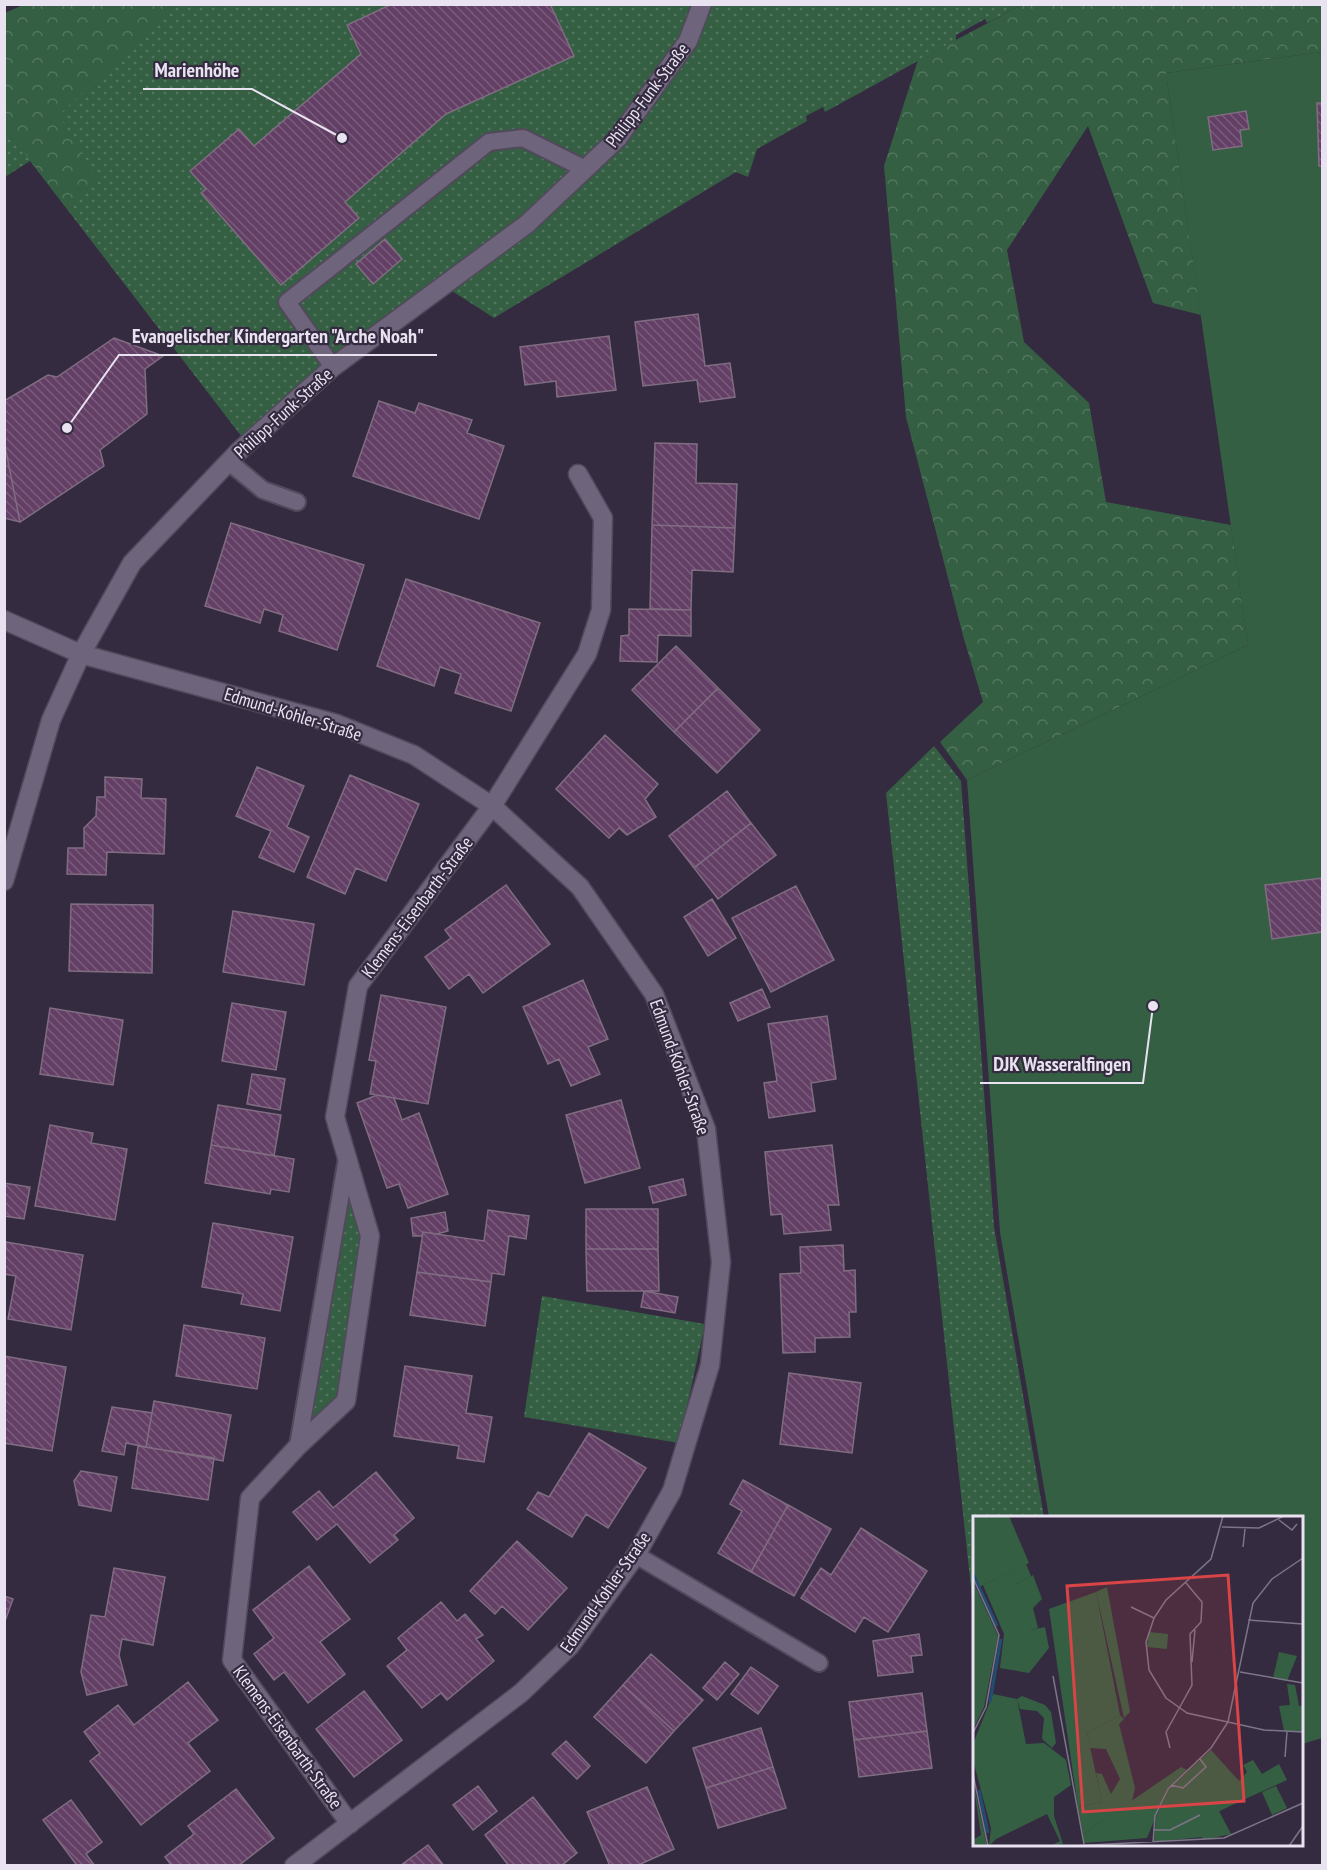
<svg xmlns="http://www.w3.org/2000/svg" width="1327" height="1870" viewBox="0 0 1327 1870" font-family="'PT Sans Narrow',sans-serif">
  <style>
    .green { fill: url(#green-dots) }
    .forest { fill: url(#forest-crowns) }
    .pitch { fill: #355f43 }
    .building { fill: url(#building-back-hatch); stroke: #816d82; stroke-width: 1.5 }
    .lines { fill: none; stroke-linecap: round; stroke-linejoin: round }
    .lane-casing { stroke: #51495b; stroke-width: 20 }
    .street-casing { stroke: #51495b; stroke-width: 21 }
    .lane { stroke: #6e647c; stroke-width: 16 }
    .street { stroke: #6e647c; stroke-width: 18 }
    .labels { text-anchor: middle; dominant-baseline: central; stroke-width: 4.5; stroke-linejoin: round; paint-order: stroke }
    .street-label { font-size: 18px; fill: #e9e3f1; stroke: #342b40 }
    .inset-river { fill: none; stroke: #224d72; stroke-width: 3 }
    .inset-road { fill: none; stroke: #7c7587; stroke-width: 1.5 }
    .view { fill: #d94446; fill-opacity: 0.15; stroke: #d94446; stroke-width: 3 }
    .inset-edge { fill: none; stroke: #e9e3f1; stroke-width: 3 }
    .leader { fill: none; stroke: #e9e3f1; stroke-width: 2 }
    .callout-dot { fill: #e9e3f1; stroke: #342b40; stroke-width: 2 }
    .callout-label { font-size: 20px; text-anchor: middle; font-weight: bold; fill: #e9e3f1; stroke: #342b40; stroke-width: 4.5; stroke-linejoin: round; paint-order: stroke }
  </style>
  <defs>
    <pattern id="green-dots" width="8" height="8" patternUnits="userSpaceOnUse" patternTransform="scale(1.5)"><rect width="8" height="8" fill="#355f43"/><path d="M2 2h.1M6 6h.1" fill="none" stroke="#52765f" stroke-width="1.8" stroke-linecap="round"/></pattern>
    <pattern id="forest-crowns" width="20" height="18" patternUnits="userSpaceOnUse" patternTransform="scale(1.5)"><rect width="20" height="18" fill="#355f43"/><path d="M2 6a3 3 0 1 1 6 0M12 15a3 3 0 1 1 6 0" fill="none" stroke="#52765f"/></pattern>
    <pattern id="building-back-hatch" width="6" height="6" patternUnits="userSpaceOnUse" patternTransform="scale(1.5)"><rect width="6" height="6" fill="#633f66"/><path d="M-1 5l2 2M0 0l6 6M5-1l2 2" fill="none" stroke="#795b7c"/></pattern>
  </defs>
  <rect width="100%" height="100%" fill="#342b40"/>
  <path class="green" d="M25 5H695L682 38 613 134 522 220 242 437 30 161 5 177V13Z
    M710 5H1022L987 23 985 19 956 35V40L825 112 823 107 806 116 807 121 757 149 748 177 736 172 494 318 449 289 528 230 626 144 695 44Z
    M934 746 961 781 994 1227 1044 1517 974 1518V1616L886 793Z
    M347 1158 370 1236 346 1401 298 1446Z
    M542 1296 705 1324 679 1443 524 1417Z"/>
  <path class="forest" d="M25 4 174 5 59 115 98 179 65 206 5 127V13Z
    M1022 5H1322V52L1166 73 1201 315 1153 303 1088 126 1007 250 1024 342 1089 403 1106 502 1231 525 1248 645 967 780 940 742 983 702 964 639 906 417 884 166 918 60Z"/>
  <path class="pitch" d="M1322 52V1738L1302 1744V1518L1049 1517 1000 1232 967 780 1248 645 1166 73Z"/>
  <path class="building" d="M392 4H550L574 56 446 114 345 202 359 218 281 285 201 193 206 189 190 171 239 129 254 146 361 54 347 25Z
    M1317 103H1322V166H1319Z
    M1246 111 1249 129 1240 130 1242 146 1213 150 1208 117Z
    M385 239 402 259 373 284 356 264Z
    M698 314 705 366 730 363 735 397 700 402 697 380 643 386 635 322Z
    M609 336 616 390 557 397 556 381 525 385 520 347Z
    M114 338 163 356 145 369 147 414 100 450 104 466 20 522 4 441V401L48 375 57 377Z
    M379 401 415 413 419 403 472 420 467 433 504 446 479 519 353 476Z
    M4 441 20 522 4 518Z
    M655 443 697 444 696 483 737 484 735 528 652 525Z
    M231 523 364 565 337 650 279 631 283 615 264 609 260 623 205 606Z
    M652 525 735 528 733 572 692 570 691 610 650 609Z
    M406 579 540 623 511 711 455 693 461 674 440 667 434 686 377 666Z
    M629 609 691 610V636L658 635 657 662 620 661 621 636 629 635Z
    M676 646 718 688 674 732 632 690Z
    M718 688 760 730 717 773 674 732Z
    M605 735 658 784 645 799 656 817 627 835 619 828 609 838 556 789Z
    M257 767 304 786 287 827 309 837 294 872 259 857 271 831 236 816Z
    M350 775 419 804 386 881 356 868 345 894 307 877Z
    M105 777 142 779 141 798 166 799 164 854 107 852 106 875 67 874 68 848H84V828L96 816 97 797H105Z
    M727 791 751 823 694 868 669 836Z
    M751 823 776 855 718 899 694 868Z
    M1322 878V932L1272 939 1265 885Z
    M506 885 550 944 483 993 469 974 449 989 425 957 451 938 445 930Z
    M796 886 834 960 771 992 732 918Z
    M712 899 736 938 708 956 684 917Z
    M71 904 153 905 152 973 69 971Z
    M233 911 314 924 304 985 223 972Z
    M583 980 608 1039 588 1047 600 1074 571 1086 559 1059 548 1064 523 1007Z
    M762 989 770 1007 738 1021 730 1003Z
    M381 995 446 1007 428 1104 370 1094 376 1061 369 1060Z
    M232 1003 286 1012 276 1070 222 1061Z
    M50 1008 123 1020 113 1085 40 1074Z
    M827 1016 836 1079 811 1083 815 1111 769 1118 764 1083 777 1081 768 1024Z
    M252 1074 285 1079 280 1110 247 1104Z
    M377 1095 394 1098 402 1120 419 1113 448 1194 408 1208 399 1184 387 1188 357 1103Z
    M621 1100 640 1168 585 1183 566 1115Z
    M218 1105 281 1115 274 1156 211 1145Z
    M50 1125 93 1133 91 1143 127 1149 115 1220 35 1206Z
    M211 1145 294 1159 289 1192 271 1189 270 1194 205 1183Z
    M832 1145 839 1205H828L831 1230 784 1234 782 1214 771 1215 765 1152Z
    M683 1179 686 1195 653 1203 649 1187Z
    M4 1183 30 1187 24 1219 4 1216Z
    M586 1209H658V1249H586Z
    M488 1210 529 1216 526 1239 509 1236 504 1275 492 1273 491 1282 417 1272 423 1232 484 1241Z
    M445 1212 448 1231 437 1234 423 1232 422 1236H413L411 1218Z
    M213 1223 293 1237 280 1311 241 1304 243 1294 202 1287Z
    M6 1242 83 1255 71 1330 8 1319 16 1276 4 1274Z
    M843 1245 844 1271 855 1270 856 1312H849L850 1337 815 1338V1352L783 1353 780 1274 801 1273 800 1247Z
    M586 1249H658L659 1291H587Z
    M417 1272 491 1282 485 1326 410 1315Z
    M644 1291 678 1297 675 1313 641 1307Z
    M184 1325 265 1338 257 1389 176 1376Z
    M4 1356 66 1367 52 1451 4 1443Z
    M405 1366 472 1376 466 1413 492 1417 484 1462 457 1458 459 1446 394 1436Z
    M789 1373 861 1383 852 1453 780 1444Z
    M154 1401 231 1415 223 1461 146 1447Z
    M112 1407 152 1413 146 1447 126 1443 124 1455 102 1451Z
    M589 1433 646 1468 608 1528 586 1514 572 1537 527 1509 538 1492 549 1497Z
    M138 1446 214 1458 208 1500 132 1488Z
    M81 1471 117 1477 111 1511 79 1505 74 1481Z
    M376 1472 414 1518 394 1535 398 1540 370 1563 337 1524 317 1540 293 1512 319 1491 333 1508Z
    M743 1480 788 1505 751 1572 718 1553 742 1511 730 1504Z
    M788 1505 831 1529 794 1596 751 1572Z
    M861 1528 927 1571 888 1632 864 1617 855 1632 801 1598 821 1568 831 1575Z
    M517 1541 567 1588 528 1630 502 1606 495 1614 470 1591Z
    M309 1566 350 1619 320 1642 345 1674 308 1703 284 1672 274 1680 254 1654 274 1638 253 1610Z
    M114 1568 165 1577 153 1645 122 1639 119 1655 127 1685 87 1695 81 1672 91 1615 105 1617Z
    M4 1596 13 1599 4 1624Z
    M441 1602 457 1621 465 1614 483 1635 476 1639 494 1661 447 1700 441 1693 422 1708 387 1666 407 1650 398 1638Z
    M919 1634 922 1655 911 1656 913 1672 878 1676 873 1641Z
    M651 1654 703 1700 674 1731 623 1685Z
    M725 1662 739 1674 717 1700 703 1688Z
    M751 1667 778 1686 758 1714 731 1694Z
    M188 1682 218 1720 188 1743 210 1771 141 1825 90 1761 100 1753 84 1732 118 1705 134 1725Z
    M623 1685 674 1731 646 1763 594 1717Z
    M364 1691 402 1740 354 1777 316 1729Z
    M922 1693 927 1731 854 1740 849 1702Z
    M761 1728 773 1767 706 1788 693 1748Z
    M927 1731 932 1768 859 1777 854 1740Z
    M566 1741 590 1766 577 1779 552 1754Z
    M773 1767 786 1808 718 1828 706 1788Z
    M478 1786 497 1811 473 1830 453 1805Z
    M647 1787 674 1849 636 1866H610L587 1812Z
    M236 1789 274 1838 238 1866H172L165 1857 194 1834 188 1826Z
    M533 1797 577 1853 561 1866H509L485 1835Z
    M71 1800 102 1842 86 1854 95 1866H73L76 1864 43 1820Z
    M428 1845 444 1866H400Z"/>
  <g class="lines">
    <defs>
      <path id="lane" d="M333 367 287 302 489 142 523 138 585 169
        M229 462 263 490 297 502
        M298 1446 347 1158
        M636 1555 819 1663"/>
      <path id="street" d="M4 620 81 654 337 724 414 755 492 806 580 887 654 994 706 1129 721 1262 710 1365 672 1491 636 1555 570 1646 521 1693 294 1866
        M4 881 51 720 81 654 132 563 239 451 333 367 527 224 618 138 688 41 702 4
        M350 1824 232 1660 250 1498 298 1446 346 1401 370 1236 335 1117 358 986 492 806 587 654 601 610 603 518 578 474"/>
    </defs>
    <use href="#lane" class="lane-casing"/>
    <use href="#street" class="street-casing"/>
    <use href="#lane" class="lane"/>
    <use href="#street" class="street"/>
  </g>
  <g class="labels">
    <g class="street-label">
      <text transform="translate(647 95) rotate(-53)">Philipp-Funk-Straße</text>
      <text transform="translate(283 413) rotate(-42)">Philipp-Funk-Straße</text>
      <text transform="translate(293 714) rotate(17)">Edmund-Kohler-Straße</text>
      <text transform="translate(417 907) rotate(-53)">Klemens-Eisenbarth-Straße</text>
      <text transform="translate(680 1067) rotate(70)">Edmund-Kohler-Straße</text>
      <text transform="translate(605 1592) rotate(-55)">Edmund-Kohler-Straße</text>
      <text transform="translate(288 1737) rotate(54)">Klemens-Eisenbarth-Straße</text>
    </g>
  </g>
  <g transform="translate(973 1516)">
    <rect width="330" height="330" fill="#342b40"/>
    <path d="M53 48 58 60 43 68 58 114 72 111 76 132 56 157 27 152 31 118 10 69ZM0 65 25 120 11 191 0 214ZM134 71 157 196 151 202 123 76ZM176 116 195 118 194 133 174 131ZM306 136 324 140 314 165 300 162ZM314 168 322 169 326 190H330V215H311L306 190 317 189ZM20 178 44 183 53 228 71 227 93 244 98 269 81 281V300L90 328 78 330 87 325 74 298 23 323 16 330 18 312 0 244V228ZM238 234 266 265 274 256 270 249 280 244 289 258 306 248 314 264 246 295 258 318 181 326 183 301 195 274ZM208 251 214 254 194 273 174 322 111 327 110 318ZM0 265 14 330H0V324L8 319ZM303 270 314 292 299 299 289 276Z" fill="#355f43"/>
    <path d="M2 0H36L56 47 6 71 0 62ZM60 59 69 83 60 92 65 112 58 114 46 87 43 68ZM49 180 72 189 78 196 83 227 79 232 69 223 71 202 64 195 47 193 44 183ZM147 199 151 203 146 208 162 272 159 285 110 318 105 291 129 286 123 257 129 258 138 278 147 263 133 233 117 232 114 217ZM261 260 278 279 245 296 233 307 241 315 253 310 258 318 230 324 224 309 233 297 245 295 262 271 257 264Z" fill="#355f43"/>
    <path d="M123 76 147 199 114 217 129 286 105 291 76 93Z" fill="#355f43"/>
    <path class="inset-river" d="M0 58 24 110M17 186 28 123M6 274 15 317"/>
    <path class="inset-road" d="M250 0 238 43 193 84 181 102 173 126 176 154 193 182 214 197 291 214 330 216M306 4 319 14 324 8M249 11 286 12 311 0M270 31 272 13M0 62 26 119 13 191 0 217M158 91 181 102M275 104 330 108M219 146 222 114M267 156 330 167M80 160 111 328M197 232 193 216 219 169 217 118 228 106 229 86 213 67M312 241 314 216M0 258 15 330M198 269 210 272 233 251 227 243M180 314H197L227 299M180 327 182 300 195 273 238 232 255 206 280 87 299 63 330 42M99 330 251 322 330 287M316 330 330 310"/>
    <path class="view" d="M255 59 271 285 110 296 94 70Z"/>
    <rect width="330" height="330" class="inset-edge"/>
  </g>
  <path class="leader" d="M342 138L252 89H143M67 428L119 355H437M1153 1006L1143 1083H980"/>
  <g class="callout-dot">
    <circle cx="342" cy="138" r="6"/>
    <circle cx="67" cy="428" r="6"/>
    <circle cx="1153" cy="1006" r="6"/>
  </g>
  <g class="callout-label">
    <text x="197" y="77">Marienhöhe</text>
    <text x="278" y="343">Evangelischer Kindergarten "Arche Noah"</text>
    <text x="1062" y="1071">DJK Wasseralfingen</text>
  </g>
  <rect width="1327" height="1870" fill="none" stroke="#e9e3f1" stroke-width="12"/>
</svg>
